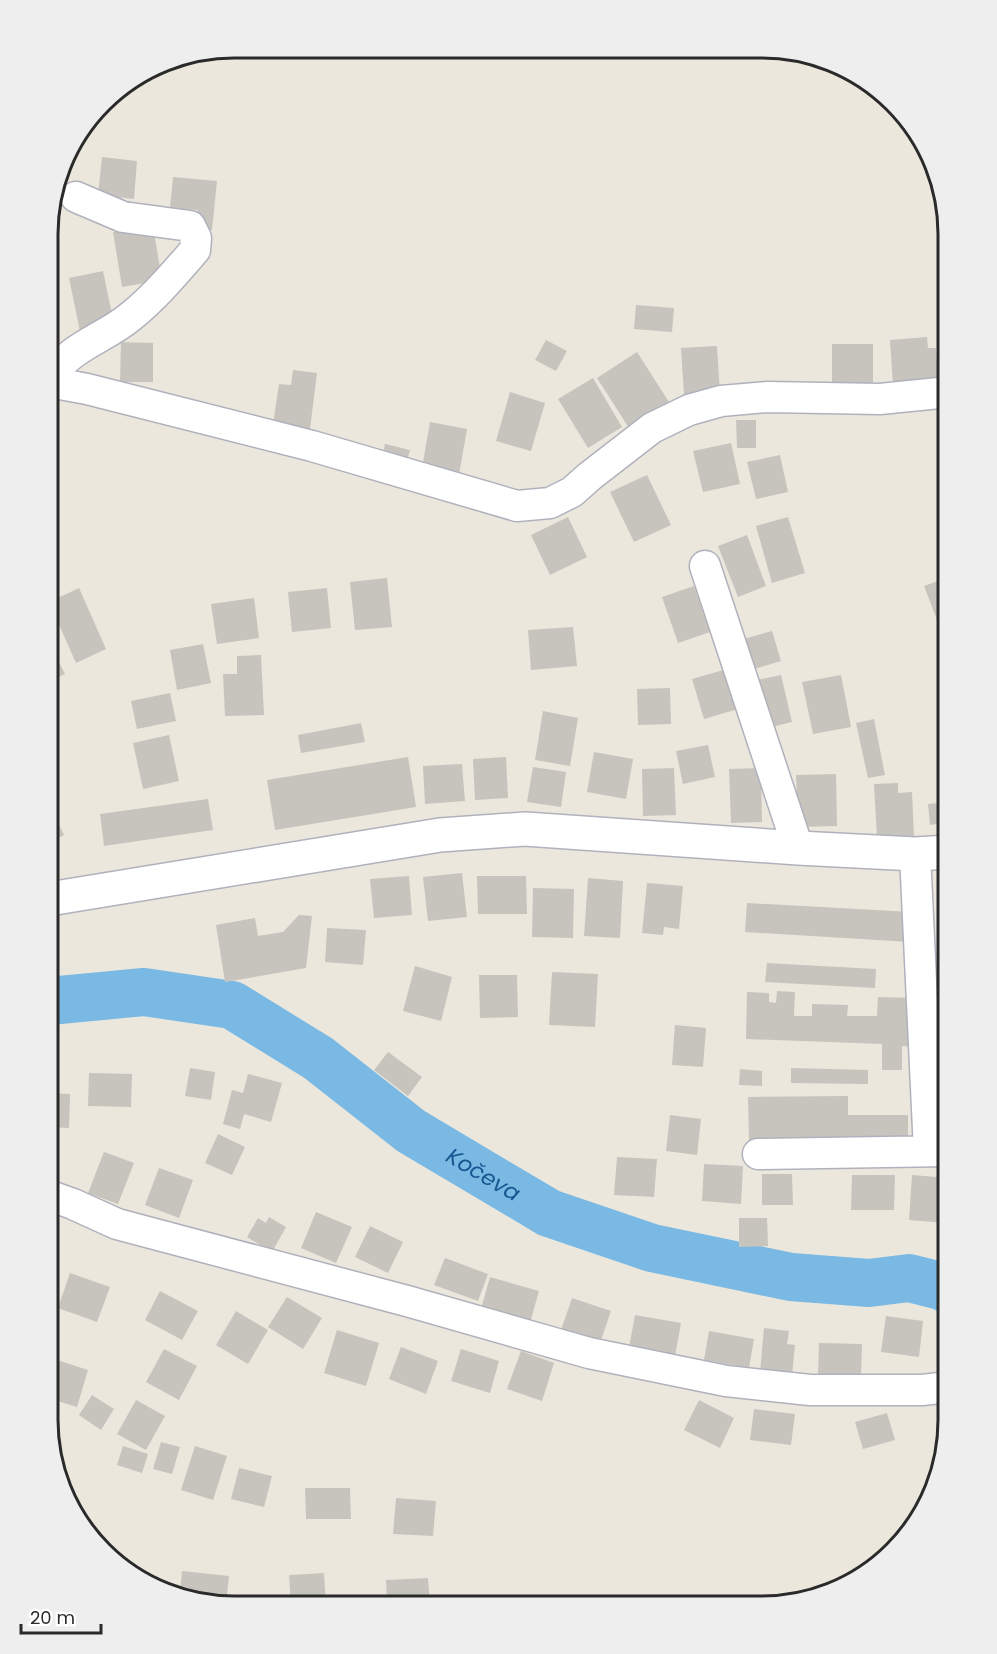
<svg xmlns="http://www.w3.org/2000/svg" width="997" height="1654" viewBox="0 0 997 1654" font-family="Poppins,sans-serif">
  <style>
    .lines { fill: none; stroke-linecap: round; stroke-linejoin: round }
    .river { stroke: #79b9e4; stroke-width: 48 }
    .building { fill: #c6c4bd }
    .street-casing { stroke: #b1b1bd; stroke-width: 33 }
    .secondary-casing { stroke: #b1b1bd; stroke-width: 36 }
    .street { stroke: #fff; stroke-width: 30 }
    .secondary { stroke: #fff; stroke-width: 33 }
    .labels { text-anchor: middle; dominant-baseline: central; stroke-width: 4.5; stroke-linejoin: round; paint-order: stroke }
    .water-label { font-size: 22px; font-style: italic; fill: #195790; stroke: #fff }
    .rim { fill: none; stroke: #2a2a2a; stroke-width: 3 }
  </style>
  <rect width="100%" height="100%" fill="#ebe7dd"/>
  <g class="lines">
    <path class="river" id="s1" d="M49 1001 144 992 232 1005 318 1058 411 1131 549 1213 652 1248 791 1277 869 1283 909 1278 941 1286 949 1290"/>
  </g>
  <path class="building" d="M102 157 137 161 134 199 98 195Z
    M173 177 217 181 212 230 196 229 198 210 170 208Z
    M153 226 162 280 122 287 113 232Z
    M103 271 114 324 80 331 69 278Z
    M49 297H53L56 347 49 348Z
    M636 305 674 308 672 332 634 329Z
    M949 331V371H948L941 332Z
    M927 337 928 348H936L938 382 893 386 890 340Z
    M546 340 567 351 556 371 535 360Z
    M121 342 153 343V382H120Z
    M832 344H873V388H832Z
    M717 346 720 393 684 395 681 348Z
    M637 352 669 402 629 428 597 378Z
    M293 370 317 373 310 429 273 424 279 384 291 385Z
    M593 378 622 427 588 448 558 399Z
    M510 392 545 403 531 451 496 441Z
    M736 420H756V448H737Z
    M430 422 467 429 459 475 422 468Z
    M731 443 740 484 703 492 693 451Z
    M385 444 410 450 405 469 381 463Z
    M780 455 788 492 756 499 747 462Z
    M647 475 671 525 634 542 610 492Z
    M568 517 587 557 550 575 531 535Z
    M788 517 805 573 772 583 756 526Z
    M747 535 766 586 738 597 718 546Z
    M949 577V631L942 633 924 586Z
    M387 578 392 627 355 630 350 582Z
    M694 586 710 632 678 643 662 597Z
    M79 588 106 649 76 663 49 602Z
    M327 588 331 628 292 632 288 592Z
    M254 598 259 638 217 644 211 604Z
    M573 627 577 666 531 670 528 630Z
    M772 631 781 661 754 669 744 639Z
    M49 642 65 674 49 682Z
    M203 644 211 683 177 690 170 650Z
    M261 655 264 715 225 716 223 674H237V656Z
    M727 669 738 709 704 719 692 679Z
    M781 675 792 722 763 729 752 681Z
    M841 675 851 727 813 734 802 682Z
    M670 688 671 724 638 725 637 689Z
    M170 693 176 721 137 729 131 701Z
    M543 711 578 718 570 766 535 760Z
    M874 719 885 775 868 778 856 723Z
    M361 723 365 742 301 753 298 735Z
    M169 735 179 781 143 789 133 743Z
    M708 745 715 777 683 784 676 751Z
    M594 752 633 759 626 799 587 792Z
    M408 757 416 807 275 830 267 780Z
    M506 757 508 798 475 800 473 759Z
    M462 764 465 801 425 804 423 766Z
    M533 767 566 772 561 807 527 802Z
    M674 768 676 815 643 816 642 769Z
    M761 768 762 822 731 823 729 769Z
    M836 774 837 826 798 827 796 775Z
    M898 783V793L912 792 914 836 877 838 874 784Z
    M208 799 213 830 104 846 100 814Z
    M949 802V822L930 825 928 804Z
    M49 805 64 835 49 843Z
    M462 873 467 917 428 921 423 877Z
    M409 876 412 915 374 918 370 879Z
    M477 876H526L527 914H478Z
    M588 878 623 881 620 938 584 936Z
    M647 883 683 886 679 929 664 927 663 935 642 933Z
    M533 888 574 889 573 938 532 937Z
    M747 903 911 912 910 942 745 932Z
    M299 915 312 916 306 968 225 982 216 925 255 918 258 936 283 932Z
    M327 928 366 930 363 965 325 962Z
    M767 963 876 969 875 988 765 982Z
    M415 966 452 977 441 1021 403 1011Z
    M552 972 598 974 595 1027 549 1025Z
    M479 975H517L518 1017 480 1018Z
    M777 991 795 992 794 1016H812V1004L848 1005 847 1016H877L878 997 914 998 913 1047 902 1046V1070H882V1044L746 1039 747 992 769 993V1002L776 1003Z
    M675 1025 706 1028 703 1067 672 1065Z
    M388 1052 422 1077 408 1096 374 1070Z
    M190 1068 215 1072 211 1100 185 1096Z
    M791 1068 868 1070V1084L791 1083Z
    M740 1069 762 1071V1086L739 1085Z
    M89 1073 132 1074 131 1107 88 1106Z
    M248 1074 282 1083 271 1122 244 1114 240 1129 223 1124 232 1090 243 1093Z
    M48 1093 70 1094 69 1128 48 1127Z
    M848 1096V1115H908V1138L749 1140 748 1097Z
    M670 1115 701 1119 697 1155 666 1151Z
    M218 1134 245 1147 232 1175 205 1163Z
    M104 1152 134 1163 118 1204 88 1193Z
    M617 1157 657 1159 654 1197 614 1195Z
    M704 1164 743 1166 741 1204 702 1201Z
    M159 1168 193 1180 179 1218 145 1205Z
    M762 1174H792L793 1205H762Z
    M852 1175H895L894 1210H851Z
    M912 1175 949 1178 946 1223 909 1220Z
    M316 1212 352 1227 336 1263 301 1248Z
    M269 1217 286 1227 272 1252 247 1237 258 1218 266 1223Z
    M739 1218H767L768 1246 739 1247Z
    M370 1226 403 1242 388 1273 355 1257Z
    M445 1258 488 1274 478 1301 434 1285Z
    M70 1273 110 1287 97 1322 58 1308Z
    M490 1277 539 1291 530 1323 481 1309Z
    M160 1291 198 1311 182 1340 145 1320Z
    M287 1297 322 1318 303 1349 268 1327Z
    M572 1298 611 1311 599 1346 560 1333Z
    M236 1311 268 1330 248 1364 216 1345Z
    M635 1315 681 1323 675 1356 629 1348Z
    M886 1316 923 1321 919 1357 881 1352Z
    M764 1328 789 1331 787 1344 795 1345 792 1375 760 1372Z
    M337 1330 379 1343 366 1386 324 1373Z
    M709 1331 754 1339 749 1368 704 1360Z
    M819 1343 862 1344 861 1375 818 1374Z
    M401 1347 438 1361 426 1394 389 1379Z
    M164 1349 197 1366 179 1400 146 1382Z
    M461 1349 499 1361 490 1393 451 1381Z
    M521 1351 554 1363 542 1401 507 1389Z
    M48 1357 88 1370 77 1407 48 1398Z
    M92 1395 114 1409 101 1430 79 1415Z
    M136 1400 165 1416 146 1450 117 1434Z
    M699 1400 734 1418 720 1448 684 1430Z
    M754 1409 795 1414 791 1445 750 1440Z
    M887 1413 895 1440 863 1449 855 1422Z
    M161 1442 180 1447 172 1474 153 1469Z
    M123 1446 148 1454 142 1473 117 1465Z
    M195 1446 227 1456 213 1500 181 1490Z
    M239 1468 272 1476 264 1507 231 1499Z
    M305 1488H350L351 1519H306Z
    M396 1498 436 1501 433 1536 393 1534Z
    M182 1571 229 1576 226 1604H210L180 1592Z
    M324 1573 326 1605H291L289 1575Z
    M428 1578 430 1605H387L386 1580Z
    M526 1596 527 1605H505L504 1599Z"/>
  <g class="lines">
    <defs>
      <path id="street" d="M76 197 123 217 190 226 196 238 195 250C175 273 154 298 130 317 106 337 73 346 54 372L60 384 87 389 312 446 517 506 550 503 572 492 590 476 652 428 689 410 721 401 767 397 880 399 949 392
        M705 566 798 848
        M915 854 929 1151
        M758 1154 949 1151
        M48 1195 73 1204 117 1224 407 1301 589 1353 726 1381 810 1390H922L949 1387"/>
      <path id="secondary" d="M49 899 440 835 525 829 798 848 915 854 949 852"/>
    </defs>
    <use href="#street" class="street-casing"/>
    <use href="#secondary" class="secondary-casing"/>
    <use href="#street" class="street"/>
    <use href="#secondary" class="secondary"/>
  </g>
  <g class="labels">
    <g class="water-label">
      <text stroke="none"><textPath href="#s1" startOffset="488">Kočeva</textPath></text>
    </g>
  </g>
  <path d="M0 0H997V1654H0ZM234 58H762A176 176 0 0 1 938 234V1420A176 176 0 0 1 762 1596H234A176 176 0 0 1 58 1420V234A176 176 0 0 1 234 58Z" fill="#eee" fill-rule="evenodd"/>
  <path class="rim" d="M234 58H762A176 176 0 0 1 938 234V1420A176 176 0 0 1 762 1596H234A176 176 0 0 1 58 1420V234A176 176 0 0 1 234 58Z"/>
  <path d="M21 1624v9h80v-9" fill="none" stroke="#2a2a2a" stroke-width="3"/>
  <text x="30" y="1624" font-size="18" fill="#2a2a2a" stroke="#ffffff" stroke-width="4.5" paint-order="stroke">20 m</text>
</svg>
